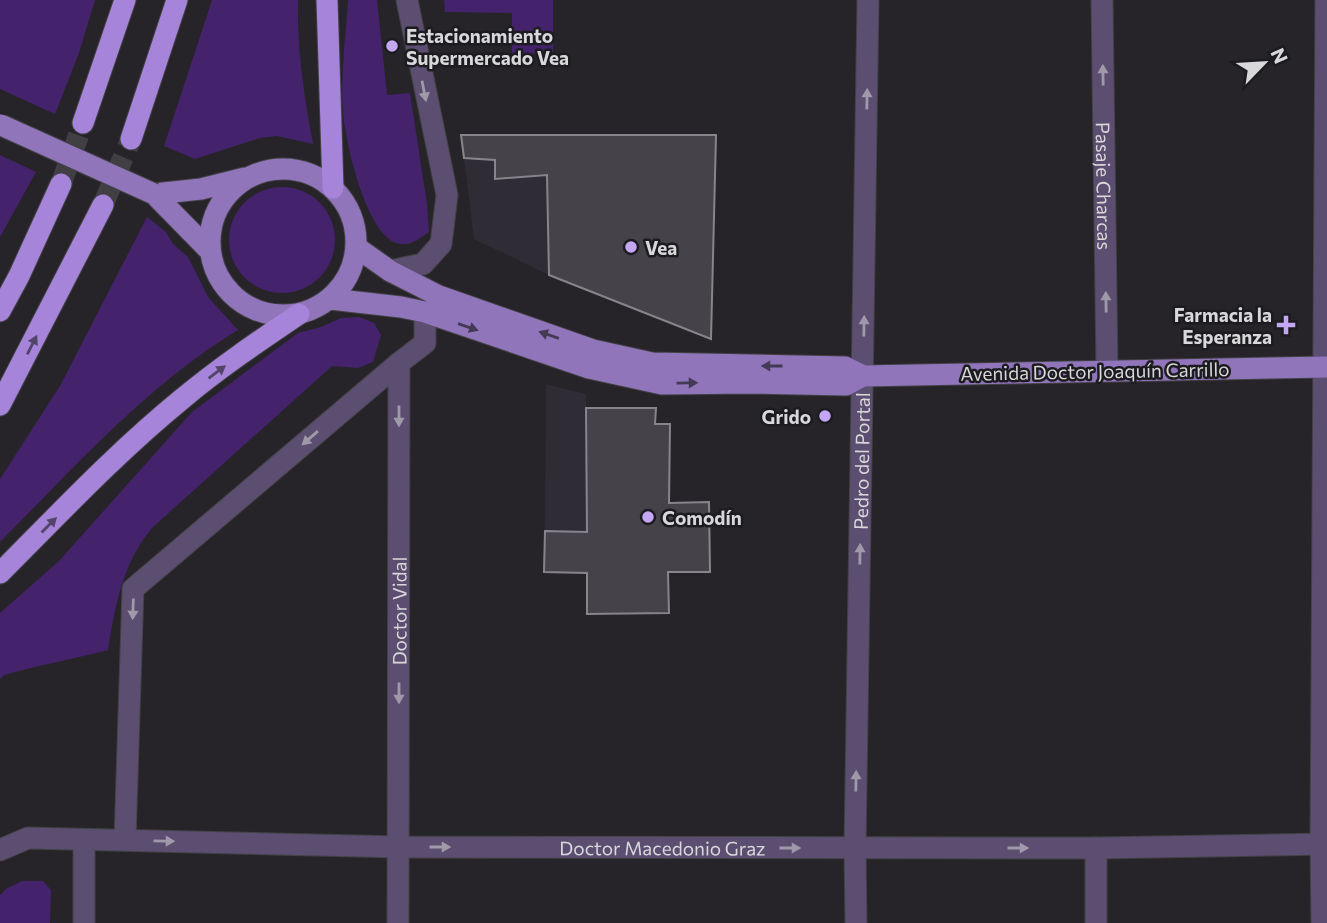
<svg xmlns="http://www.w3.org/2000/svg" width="1327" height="923" viewBox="0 0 1327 923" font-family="Commissioner,sans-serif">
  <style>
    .built { fill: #302c36 }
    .green { fill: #44236c }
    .building { fill: #454349; stroke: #87858b; stroke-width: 2 }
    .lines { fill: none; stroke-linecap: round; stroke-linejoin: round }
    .highway-tunnel { stroke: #413f44; stroke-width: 21; stroke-dasharray: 21 10; stroke-linecap: butt }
    .street-casing { stroke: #424145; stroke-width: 23 }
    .primary-casing { stroke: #424145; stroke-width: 23 }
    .highway-casing { stroke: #424145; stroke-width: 23 }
    .street { stroke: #5b4e70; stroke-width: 21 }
    .primary { stroke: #9075bb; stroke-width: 21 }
    .highway { stroke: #a584d9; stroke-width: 21 }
    .primary-bridge-casing { stroke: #424145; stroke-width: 23; stroke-linecap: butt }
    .primary-bridge { stroke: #9075bb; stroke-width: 21 }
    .oneway { fill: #a099aa }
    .oneway2 { fill: #453a56 }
    .oneway3 { fill: #534569 }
    .poi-dot { fill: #c3a7f2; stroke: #1c1b1f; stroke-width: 2.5 }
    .labels { text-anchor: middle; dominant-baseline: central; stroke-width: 5; stroke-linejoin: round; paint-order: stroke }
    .poi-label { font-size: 19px; font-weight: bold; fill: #d8d7da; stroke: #1c1b1f; text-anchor: start }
    .street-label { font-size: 19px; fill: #d8d7da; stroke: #1c1b1f }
  </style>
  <rect width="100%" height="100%" fill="#262429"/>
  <path class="built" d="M464 158 495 160V179L547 175 549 275 474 239Z
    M546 384 586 394 587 532 545 531Z"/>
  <path class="green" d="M0 0H95L79 53 55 114 0 89Z
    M212 0H298C297 50 304 96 313 144L277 136 260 138 195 159 164 146Z
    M348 0H377L387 95 410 93 427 204 429 232C420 238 411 246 400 244 367 240 345 141 343 112 340 79 346 34 348 0Z
    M444 0H553V53L512 54V13L445 12Z
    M0 155 36 172 0 237Z
    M229 240a53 53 0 1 1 106 0a53 53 0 1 1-106 0Z
    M147 217 166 232 173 244 188 257 208 297 238 330C147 385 75 467 0 542V479L60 386Z
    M359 317 374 323 381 335 373 362 358 368 332 366 153 527C123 561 115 606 108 650 74 659 39 665 4 675L0 679V613L59 561 192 412 298 333 321 327 341 318Z
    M22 881H43L51 890 50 923H0V895L6 889Z"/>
  <path class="building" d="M461 135H716L711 339 549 275 547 175 495 179V160L464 158Z
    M586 408H656L655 424H670L669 503 709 502 710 572H668L669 613 587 614V573L544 572 545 531 587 532Z"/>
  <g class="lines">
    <path class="highway-tunnel" d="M61 184 83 123
      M103 205 131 139"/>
    <defs>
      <g id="street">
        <path id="s1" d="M1102 0 1107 370"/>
        <path d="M390 271 423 264 441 244 447 195 407 0"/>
        <path d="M125 840 133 589 399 363"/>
        <path d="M1096 848V923"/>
        <path id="s2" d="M0 850 28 838 399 847 1096 848 1327 844"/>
        <path d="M84 923V840"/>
        <path id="s3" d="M398 923 399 363 425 343V312"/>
        <path id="s4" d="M856 923 855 848 868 0"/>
        <path d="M1322 923 1321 844 1326 0"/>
      </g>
      <path id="primary" d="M210 242a73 73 0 1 1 146 0a73 73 0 1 1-146 0Z
        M154 194 201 189 245 178
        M154 194 210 251
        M356 247 390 271 439 296 593 350 652 363 845 367 863 376
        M330 299 401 307 425 312 589 368 662 384 749 383 846 385 863 376 1327 367"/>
      <path id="highway" d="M327 0 333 188
        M83 123 125 0
        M131 139 177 0
        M0 311 19 276 61 184
        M0 405 103 205
        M0 573C59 514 117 452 182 399 219 368 259 341 299 314"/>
    </defs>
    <use href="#street" class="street-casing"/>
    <use href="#primary" class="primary-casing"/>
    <use href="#highway" class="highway-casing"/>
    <use href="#street" class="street"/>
    <use href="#primary" class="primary"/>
    <use href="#highway" class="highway"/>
    <defs>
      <path id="primary-bridge" d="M1 125 154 194"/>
    </defs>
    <use href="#primary-bridge" class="primary-bridge-casing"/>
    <use href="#primary-bridge" class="primary-bridge"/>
  </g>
  <defs><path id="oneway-solid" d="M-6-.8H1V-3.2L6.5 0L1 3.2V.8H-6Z" transform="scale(1.75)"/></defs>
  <g class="oneway">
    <use href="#oneway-solid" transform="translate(1103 75) rotate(-91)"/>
    <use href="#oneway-solid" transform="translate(424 91) rotate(79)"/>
    <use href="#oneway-solid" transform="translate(867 99) rotate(-89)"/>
    <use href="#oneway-solid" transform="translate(1106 302) rotate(-91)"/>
    <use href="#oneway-solid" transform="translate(864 326) rotate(-89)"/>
    <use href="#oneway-solid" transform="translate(399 416) rotate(90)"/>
    <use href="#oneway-solid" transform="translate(310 438) rotate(139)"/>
    <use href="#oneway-solid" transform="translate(860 554) rotate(-89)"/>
    <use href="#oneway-solid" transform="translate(133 609) rotate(92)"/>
    <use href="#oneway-solid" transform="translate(399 693) rotate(90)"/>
    <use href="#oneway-solid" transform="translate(856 781) rotate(-89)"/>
    <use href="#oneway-solid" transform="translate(164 841) rotate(1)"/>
    <use href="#oneway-solid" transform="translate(440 847)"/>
    <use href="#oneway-solid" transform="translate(790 848)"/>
    <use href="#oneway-solid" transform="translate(1018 848)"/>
  </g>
  <g class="oneway2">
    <use href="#oneway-solid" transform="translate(468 327) rotate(19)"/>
    <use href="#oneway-solid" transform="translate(549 335) rotate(-161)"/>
    <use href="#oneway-solid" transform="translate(772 366) rotate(-180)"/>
    <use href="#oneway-solid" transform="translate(687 383) rotate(-1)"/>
  </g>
  <g class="oneway3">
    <use href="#oneway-solid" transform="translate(32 345) rotate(-63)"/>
    <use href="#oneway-solid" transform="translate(217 372) rotate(-37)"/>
    <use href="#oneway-solid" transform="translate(49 525) rotate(-45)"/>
  </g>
  <g class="poi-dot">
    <circle cx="392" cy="46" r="7"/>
    <circle cx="631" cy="247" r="7"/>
    <path d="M1282.5 314.5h7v7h7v7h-7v7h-7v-7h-7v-7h7z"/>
    <circle cx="825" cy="416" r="7"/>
    <circle cx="648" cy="517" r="7"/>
  </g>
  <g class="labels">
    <g class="poi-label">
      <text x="406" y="35">Estacionamiento<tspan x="406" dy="22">Supermercado Vea</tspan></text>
      <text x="645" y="247">Vea</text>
      <text x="1272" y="314" text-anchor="end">Farmacia la<tspan x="1272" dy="22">Esperanza</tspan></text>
      <text x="811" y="416" text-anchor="end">Grido</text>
      <text x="662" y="517">Comodín</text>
    </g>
    <g class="street-label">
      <text stroke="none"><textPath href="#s1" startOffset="186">Pasaje Charcas</textPath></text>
      <text transform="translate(1095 371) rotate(-1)">Avenida Doctor Joaquín Carrillo</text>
      <text stroke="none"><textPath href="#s4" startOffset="462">Pedro del Portal</textPath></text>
      <text stroke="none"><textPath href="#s3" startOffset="312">Doctor Vidal</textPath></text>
      <text stroke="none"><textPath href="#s2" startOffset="665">Doctor Macedonio Graz</textPath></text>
    </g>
  </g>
  <g transform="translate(1264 63) rotate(65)" stroke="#1c1b1f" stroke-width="5" paint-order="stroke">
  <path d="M0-5L12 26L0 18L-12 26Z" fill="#d8d7da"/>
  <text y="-10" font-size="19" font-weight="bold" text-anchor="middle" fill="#d8d7da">N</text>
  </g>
</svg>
